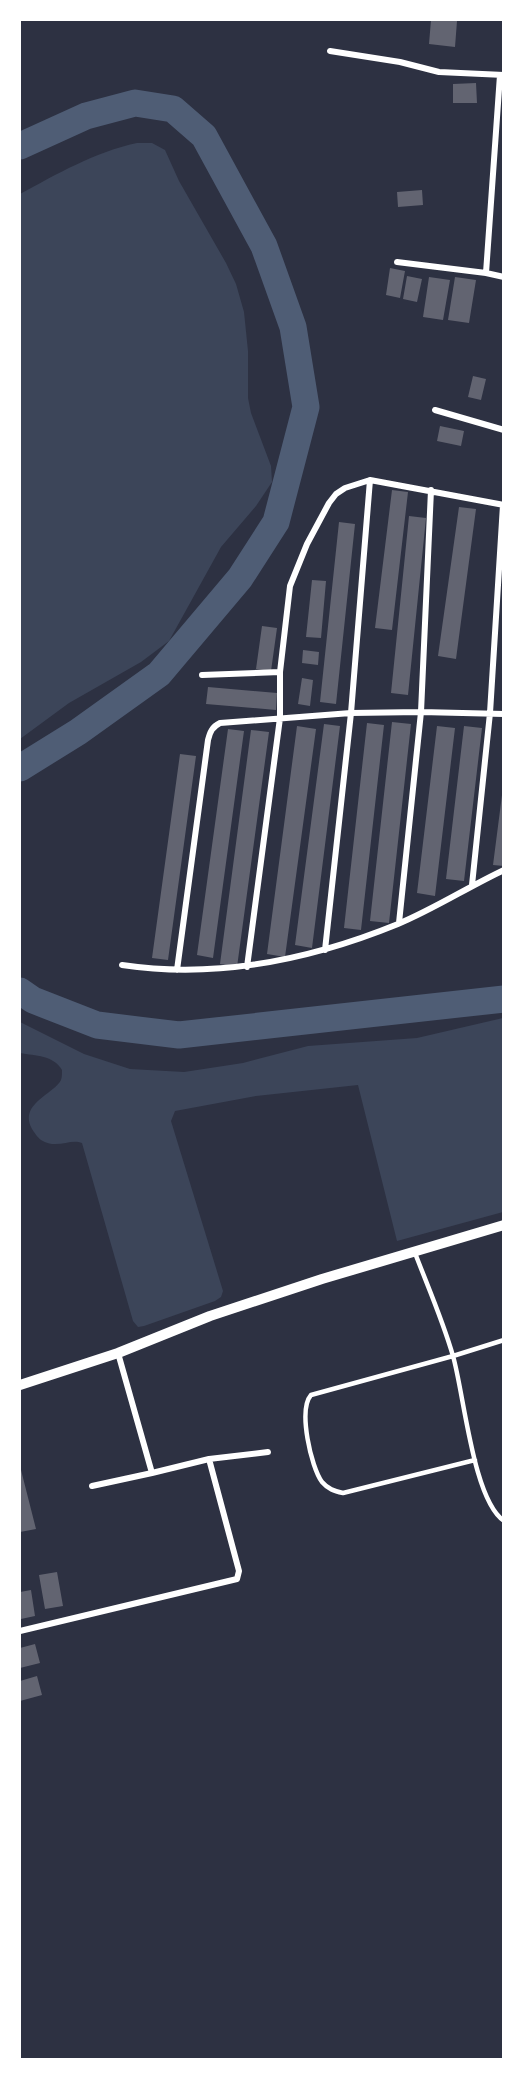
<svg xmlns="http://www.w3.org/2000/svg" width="523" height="2079" viewBox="0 0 523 2079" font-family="Commissioner,sans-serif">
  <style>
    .green { fill: #3c4559 }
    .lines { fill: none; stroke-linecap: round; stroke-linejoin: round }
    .river { stroke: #4f5d75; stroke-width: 27 }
    .building { fill: #626471 }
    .service { stroke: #fff; stroke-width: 4.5 }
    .minor { stroke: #fff; stroke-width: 6 }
    .tertiary { stroke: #fff; stroke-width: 10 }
  </style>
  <rect width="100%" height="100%" fill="#2d3142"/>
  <path class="green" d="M137 143H152L165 150 179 181 226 263 236 284 244 312 248 351V398L251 413 271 466 272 482 256 506 221 547 169 641 141 662 69 703 20 739V194C57 174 95 152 137 143Z
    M503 1018V1212L397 1241 358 1085 256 1096 175 1111 171 1121 223 1291 221 1297 215 1301 144 1326 138 1327 133 1321 82 1143C70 1138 57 1150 41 1140 38 1138 34 1132 32 1129 18 1104 54 1094 61 1080 62 1077 62 1074 62 1070 53 1055 36 1056 20 1053V1022L84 1054 130 1069 184 1072 243 1063 308 1046 417 1038Z"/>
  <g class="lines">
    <path class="river" d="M20 146 86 116 135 103 173 109 204 136 264 246 293 327 306 407 276 522 240 578 159 674 78 732 20 768
      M20 991 33 1000 97 1025 179 1035 504 999"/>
  </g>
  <path class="building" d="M431 20 457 21 455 47 429 44Z
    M476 83 477 103H453V84Z
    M422 190 423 205 398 207 397 192Z
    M390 268 405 271 400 298 386 295Z
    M407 276 422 279 417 302 403 299Z
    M429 277 450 280 443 320 423 317Z
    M455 277 476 280 469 323 448 320Z
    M473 376 486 379 481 400 468 397Z
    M440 426 464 431 461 446 437 441Z
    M392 490 408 492 392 630 375 628Z
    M459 507 476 509 456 659 438 656Z
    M409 516 426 518 408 695 391 693Z
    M339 522 355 524 336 704 320 702Z
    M312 580 326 581 321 638 306 637Z
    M262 626 277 628 271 671 256 669Z
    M303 650 319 652 318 665 302 663Z
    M302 678 313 680 310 706 298 704Z
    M208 687 277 693 276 710 206 704Z
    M392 722 411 724 389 923 370 921Z
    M367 723 384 725 361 930 344 928Z
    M324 724 340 726 312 948 295 945Z
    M297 726 316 729 285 957 267 954Z
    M437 726 455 728 435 896 417 893Z
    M464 726 482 728 464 881 446 879Z
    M228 729 244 731 213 958 197 955Z
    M251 730 269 732 237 967 220 964Z
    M180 754 196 756 168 960 152 958Z
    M502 795H504V866L493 865Z
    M20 1466 36 1529 20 1532Z
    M57 1572 63 1606 45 1609 39 1575Z
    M31 1590 35 1616 21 1619 20 1592Z
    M35 1644 40 1663 20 1668V1648Z
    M37 1676 42 1695 20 1701V1681Z"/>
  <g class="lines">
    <path class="service" d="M415 1253C428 1287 443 1321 453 1356 464 1394 473 1500 504 1521
      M475 1460 343 1493C334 1491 328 1489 322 1482 311 1467 298 1410 311 1395L453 1356 504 1340"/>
    <path class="minor" d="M330 51 400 62 439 72 504 75
      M500 75 486 273 504 277
      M397 262 486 273
      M435 410 504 430
      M370 480 351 713 421 712 504 714
      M202 675 280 672
      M472 885 490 713 503 505
      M399 923 421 712 431 490
      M122 965C216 979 310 960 398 924 434 909 468 887 504 870
      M247 967 280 718V672L290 586 307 544 329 503 336 494 345 488 370 480 504 505
      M177 970 208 740C210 732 212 727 220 723L351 713 325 950
      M209 1459 268 1452
      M92 1486 152 1473
      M20 1631 237 1579 239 1571 209 1459 152 1473 118 1353"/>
    <path class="tertiary" d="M20 1385 118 1353 210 1316 322 1279 504 1225"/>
  </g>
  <rect width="523" height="2079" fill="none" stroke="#ffffff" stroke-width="42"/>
</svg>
